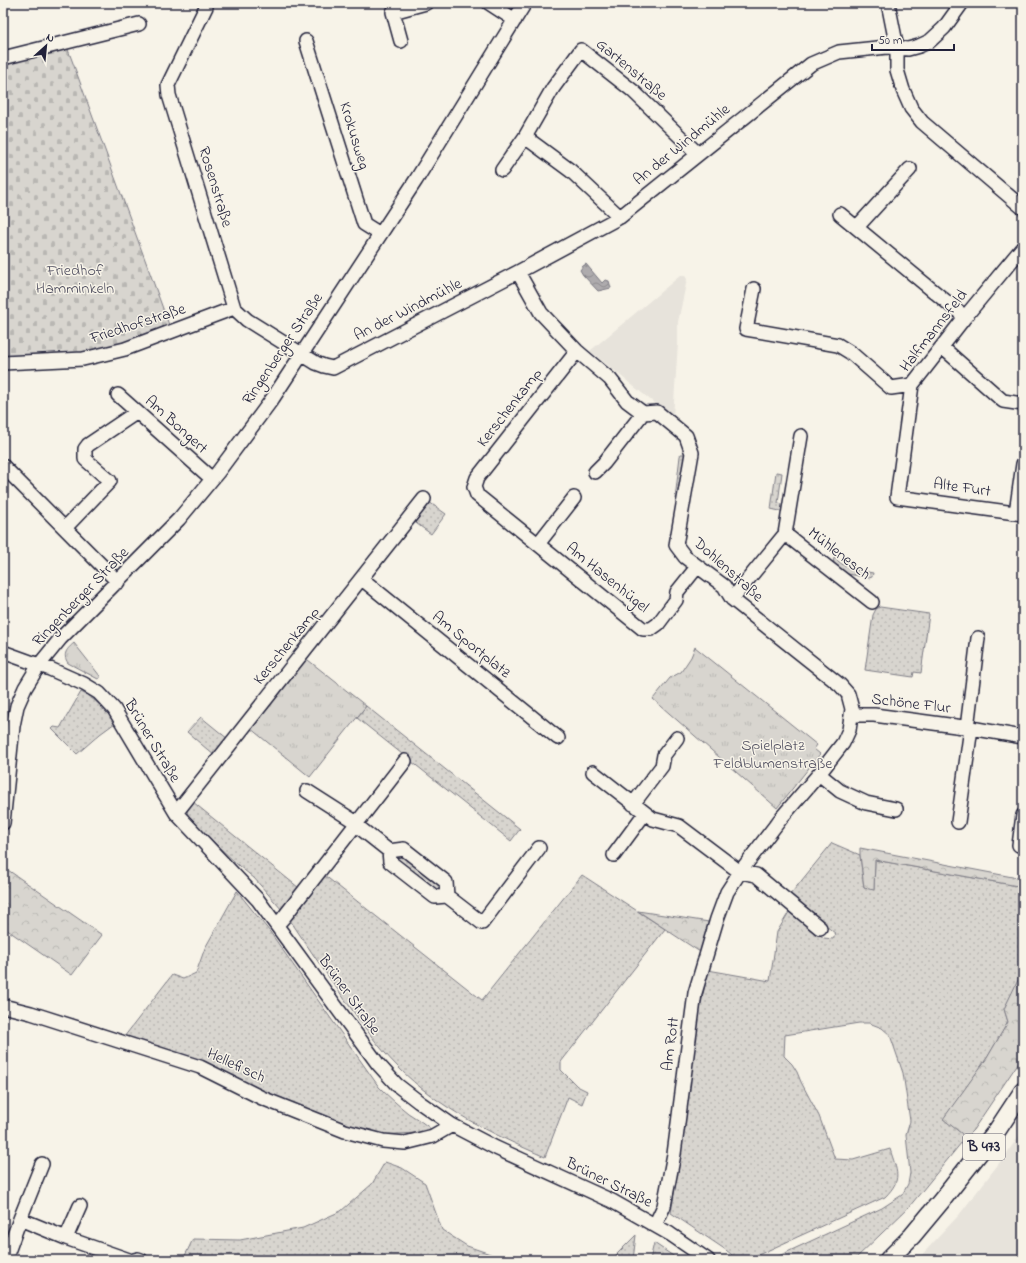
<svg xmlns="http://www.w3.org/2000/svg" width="1026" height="1263" viewBox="0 0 1026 1263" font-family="'Indie Flower',sans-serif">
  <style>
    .built { fill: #e7e3db }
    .grass { fill: url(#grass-dots); stroke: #7d7c85 }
    .forest { fill: url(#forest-crowns); stroke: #7d7c85 }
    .cemetery { fill: url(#cemetery-stones); stroke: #7d7c85 }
    .park { fill: url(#park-tufts); stroke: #7d7c85 }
    .water { fill: url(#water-waves); stroke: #76747f }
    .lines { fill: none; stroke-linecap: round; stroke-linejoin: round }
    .minor-casing { stroke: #22223b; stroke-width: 16 }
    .major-casing { stroke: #22223b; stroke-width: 20 }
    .minor { stroke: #f7f3e8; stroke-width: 13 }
    .major { stroke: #f7f3e8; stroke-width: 17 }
    .labels { text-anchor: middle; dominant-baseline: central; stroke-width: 3; stroke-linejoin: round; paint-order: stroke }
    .shield { fill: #f7f3e8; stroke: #62616f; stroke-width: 1 }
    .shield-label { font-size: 15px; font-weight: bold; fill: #22223b }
    .street-label { font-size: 16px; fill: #22223b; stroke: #f7f3e8 }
    .park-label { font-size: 16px; fill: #504f60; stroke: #f7f3e8 }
  </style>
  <defs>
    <pattern id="grass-dots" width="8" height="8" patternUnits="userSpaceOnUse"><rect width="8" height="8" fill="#d8d5cf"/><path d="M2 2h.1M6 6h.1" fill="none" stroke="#b9b7b3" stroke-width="1.8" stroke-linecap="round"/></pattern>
    <pattern id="forest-crowns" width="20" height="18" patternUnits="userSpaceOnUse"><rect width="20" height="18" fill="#d8d5cf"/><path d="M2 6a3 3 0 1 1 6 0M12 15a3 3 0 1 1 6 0" fill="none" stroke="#b9b7b3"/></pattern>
    <pattern id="cemetery-stones" width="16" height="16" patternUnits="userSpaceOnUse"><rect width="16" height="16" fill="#d8d5cf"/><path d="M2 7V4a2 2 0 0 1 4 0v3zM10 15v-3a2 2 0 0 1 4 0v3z" fill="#b9b7b3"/></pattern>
    <pattern id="park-tufts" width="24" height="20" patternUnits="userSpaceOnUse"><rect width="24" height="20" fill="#d8d5cf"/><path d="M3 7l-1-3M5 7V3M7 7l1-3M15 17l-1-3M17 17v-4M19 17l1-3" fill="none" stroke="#b9b7b3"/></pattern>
    <pattern id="water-waves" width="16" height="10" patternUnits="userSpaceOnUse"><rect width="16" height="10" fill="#aeabad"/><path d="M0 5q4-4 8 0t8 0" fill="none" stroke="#8d8b8e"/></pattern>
  </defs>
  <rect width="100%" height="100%" fill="#f7f3e8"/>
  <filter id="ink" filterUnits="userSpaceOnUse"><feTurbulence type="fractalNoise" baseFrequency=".025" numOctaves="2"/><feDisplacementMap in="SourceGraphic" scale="8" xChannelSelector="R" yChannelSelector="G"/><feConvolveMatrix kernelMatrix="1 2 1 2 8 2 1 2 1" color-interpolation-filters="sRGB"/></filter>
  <g filter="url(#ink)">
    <path class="built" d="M681 275 685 276 687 279 678 322V343L673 417 653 402 590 351Z
      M1023 1130V1260H917L959 1215 1007 1153Z"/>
    <path class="grass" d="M681 454H685L682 493 675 499 680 456Z
      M776 472 782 473 778 503 785 504 784 512 771 509Z
      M429 502 446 514 431 534 413 521Z
      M834 558 847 568 873 573 872 577 869 578 843 573 833 564Z
      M880 607 929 614 921 673 914 672 913 677 865 670 873 615 876 609Z
      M81 692C95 699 106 709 115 723L100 734 77 754 52 729 54 727 60 728Z
      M366 706 520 829 511 841 357 718Z
      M201 717 228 739 215 756 187 732Z
      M193 802 299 888 282 910 254 878 239 866 201 830 188 815 187 811Z
      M832 843 860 855 864 888 874 889 875 860 1023 887V981L1021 976 1004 1009 1008 1022 987 1058 944 1119 966 1137 909 1207 854 1260H770L882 1208 902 1195 908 1184 910 1173 906 1135 910 1121 903 1073 890 1035 882 1028 869 1023H859L785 1035 784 1056 792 1064 797 1072 801 1082 819 1116 835 1159 853 1160 890 1149C897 1172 903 1179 885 1197L747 1260H738L726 1250 671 1213 679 1163 693 1042 708 970 770 981 777 932 789 912 824 938 833 939 836 934 789 896Z
      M398 852 441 884V890L437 891 395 859 396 854Z
      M324 875 482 1000 582 875 665 929 561 1062V1070L577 1086 587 1091 582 1104 568 1097 545 1157C492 1134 438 1108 398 1067 377 1046 360 1021 343 997 325 972 307 946 290 920Z
      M237 891 270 932 379 1087C388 1096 398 1105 408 1113 417 1119 426 1124 434 1132L380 1135 354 1128 124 1037 172 975 183 979 196 973 205 948Z
      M385 1162 402 1168 425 1183 442 1230 467 1246 499 1257 505 1260H183L193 1239 240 1240 303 1228 341 1211 372 1184Z
      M636 1235 633 1260H611Z
      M654 1243 679 1260H650Z"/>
    <path class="forest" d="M860 848 1023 879V887L875 860 874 890 864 888 860 855Z
      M5 868 102 935 72 975 3 927V881Z
      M638 911 709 922 700 952Z
      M1020 976 1023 981V1056L973 1130 966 1137 943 1119 987 1058 1008 1022 1004 1009Z"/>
    <path class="cemetery" d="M66 44 169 325 114 349 97 352 3 357V63Z"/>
    <path class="park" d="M74 643 100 676V678L98 679 68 663C62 654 67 649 74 643Z
      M695 647 817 745 814 749 820 754 777 808 653 699 670 678 681 672 691 657Z
      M304 660H308L366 706 310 777 250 728Z"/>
    <path class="water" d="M586 264 602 283 605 280 609 281 611 288 598 291 583 275 580 270 583 266Z"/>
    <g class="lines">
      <defs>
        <path id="minor" d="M206 3V7L168 85 169 95 234 308 247 320 316 363 324 366 333 368 518 272 620 217 811 64 839 52 887 47 908 49 919 46 930 41 944 28 962 3
          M489 3 515 20
          M888 3 897 48V70L903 90 911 108 922 122 1023 208
          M306 41 364 224 380 234
          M401 41 393 12 426 3
          M3 58 139 24
          M502 170 525 137
          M840 214 965 317
          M620 217 571 171 525 137 553 88 581 50 633 91 698 154
          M857 227 910 169
          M1023 247 965 317 912 385 897 497 1023 514
          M518 272 541 313 577 351 610 379 627 401 643 413 657 412 686 436 692 453 676 545 685 557 724 586 732 599 840 685 848 694 852 709 849 730 843 743 819 774 782 817 740 872 727 892 717 919 695 993 674 1154 664 1206 655 1225
          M754 289 746 329 838 345 851 353 891 388 912 385
          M942 347 1003 401 1023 404
          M577 351 477 478 474 487 477 495 643 629H651L658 624 676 600 677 592 697 567
          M3 363 83 359 96 356 125 349 234 308
          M118 395 212 479
          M3 466 118 582
          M595 472 604 463 643 413
          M1016 513 1023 464
          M65 528 110 481 85 459V449L88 445 137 412
          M785 534 801 436
          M538 544 574 498
          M362 579 558 738
          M732 599 785 534 872 602
          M3 652 50 669 84 684 99 693 114 709 176 813 258 900 378 1064 397 1085 419 1102 452 1125 496 1148 612 1201 670 1234 708 1260
          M851 715H874L971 728 1023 737
          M967 728 978 638
          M593 772 653 819 679 826 740 872 756 875 820 928
          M819 774 840 791 866 803 896 809
          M307 791 357 823
          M633 804 662 766 664 755 677 738
          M176 813 424 499
          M958 822 971 728
          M3 823 13 726 17 706 25 688 39 665 61 638 179 519 218 472 273 398 416 180 525 3
          M356 825 389 851 390 862 435 897 447 896 446 882 404 849 389 851
          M1019 845 1023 815
          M614 855 645 813
          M447 896 482 923 539 848
          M277 925 284 917 405 761
          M3 1006 31 1013 200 1067 262 1098 345 1131 383 1141 405 1143 433 1136 452 1125
          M20 1219 42 1164
          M66 1238 80 1206
          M5 1260 20 1219 66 1238 129 1260
          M134 1260 138 1259 141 1260"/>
        <path id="major" d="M888 1260 912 1236 942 1200 998 1129 1023 1091"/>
      </defs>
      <use href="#minor" class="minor-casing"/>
      <use href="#major" class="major-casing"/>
      <use href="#minor" class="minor"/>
      <use href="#major" class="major"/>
    </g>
  </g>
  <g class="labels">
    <rect class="shield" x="963" y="1134" width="42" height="26" rx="3"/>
    <g class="shield-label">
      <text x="984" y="1147">B 473</text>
    </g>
    <g class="street-label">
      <text transform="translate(631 70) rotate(40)">Gartenstraße</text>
      <text transform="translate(354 136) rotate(73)">Krokusweg</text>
      <text transform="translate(682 145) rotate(-39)">An der Windmühle</text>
      <text transform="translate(215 187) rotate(73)">Rosenstraße</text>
      <text transform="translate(408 310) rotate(-27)">An der Windmühle</text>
      <text transform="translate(138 324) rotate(-18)">Friedhofstraße</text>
      <text transform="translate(934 331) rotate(-52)">Halfmannsfeld</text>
      <text transform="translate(283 349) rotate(-56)">Ringenberger Straße</text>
      <text transform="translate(510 408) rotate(-52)">Kerschenkamp</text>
      <text transform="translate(176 425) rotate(42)">Am Bongert</text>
      <text transform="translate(962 488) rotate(8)">Alte Furt</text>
      <text transform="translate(839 554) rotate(38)">Mühlenesch</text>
      <text transform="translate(728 570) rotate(42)">Dohlenstraße</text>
      <text transform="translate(607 578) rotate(39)">Am Hasenhügel</text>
      <text transform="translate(81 597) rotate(-46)">Ringenberger Straße</text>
      <text transform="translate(471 645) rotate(39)">Am Sportplatz</text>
      <text transform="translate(287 646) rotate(-51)">Kerschenkamp</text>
      <text transform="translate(911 704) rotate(7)">Schöne Flur</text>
      <text transform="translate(152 741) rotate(59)">Brüner Straße</text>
      <text transform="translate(349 995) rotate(54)">Brüner Straße</text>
      <text transform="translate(671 1044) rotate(-83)">Am Rott</text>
      <text transform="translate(236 1066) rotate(25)">Hellefisch</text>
      <text transform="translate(609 1183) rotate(26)">Brüner Straße</text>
    </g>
    <g class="park-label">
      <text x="75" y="271">Friedhof<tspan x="75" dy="18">Hamminkeln</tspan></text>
      <text x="773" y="746">Spielplatz<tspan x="773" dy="18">Feldblumenstraße</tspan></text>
    </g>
  </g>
  <rect width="1026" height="1263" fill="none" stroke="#f7f3e8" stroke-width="16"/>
  <rect x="8" y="8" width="1010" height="1247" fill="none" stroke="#22223b" stroke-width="1.5" filter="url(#ink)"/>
  <g transform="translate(46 46) rotate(27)" stroke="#f7f3e8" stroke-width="3" paint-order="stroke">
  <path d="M0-3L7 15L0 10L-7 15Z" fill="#22223b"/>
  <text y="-6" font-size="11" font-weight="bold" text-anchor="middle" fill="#22223b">N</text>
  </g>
  <path d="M872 44v6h82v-6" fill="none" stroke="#22223b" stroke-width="2"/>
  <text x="878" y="44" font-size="12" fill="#22223b" stroke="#f7f3e8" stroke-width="3" paint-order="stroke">50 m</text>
</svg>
